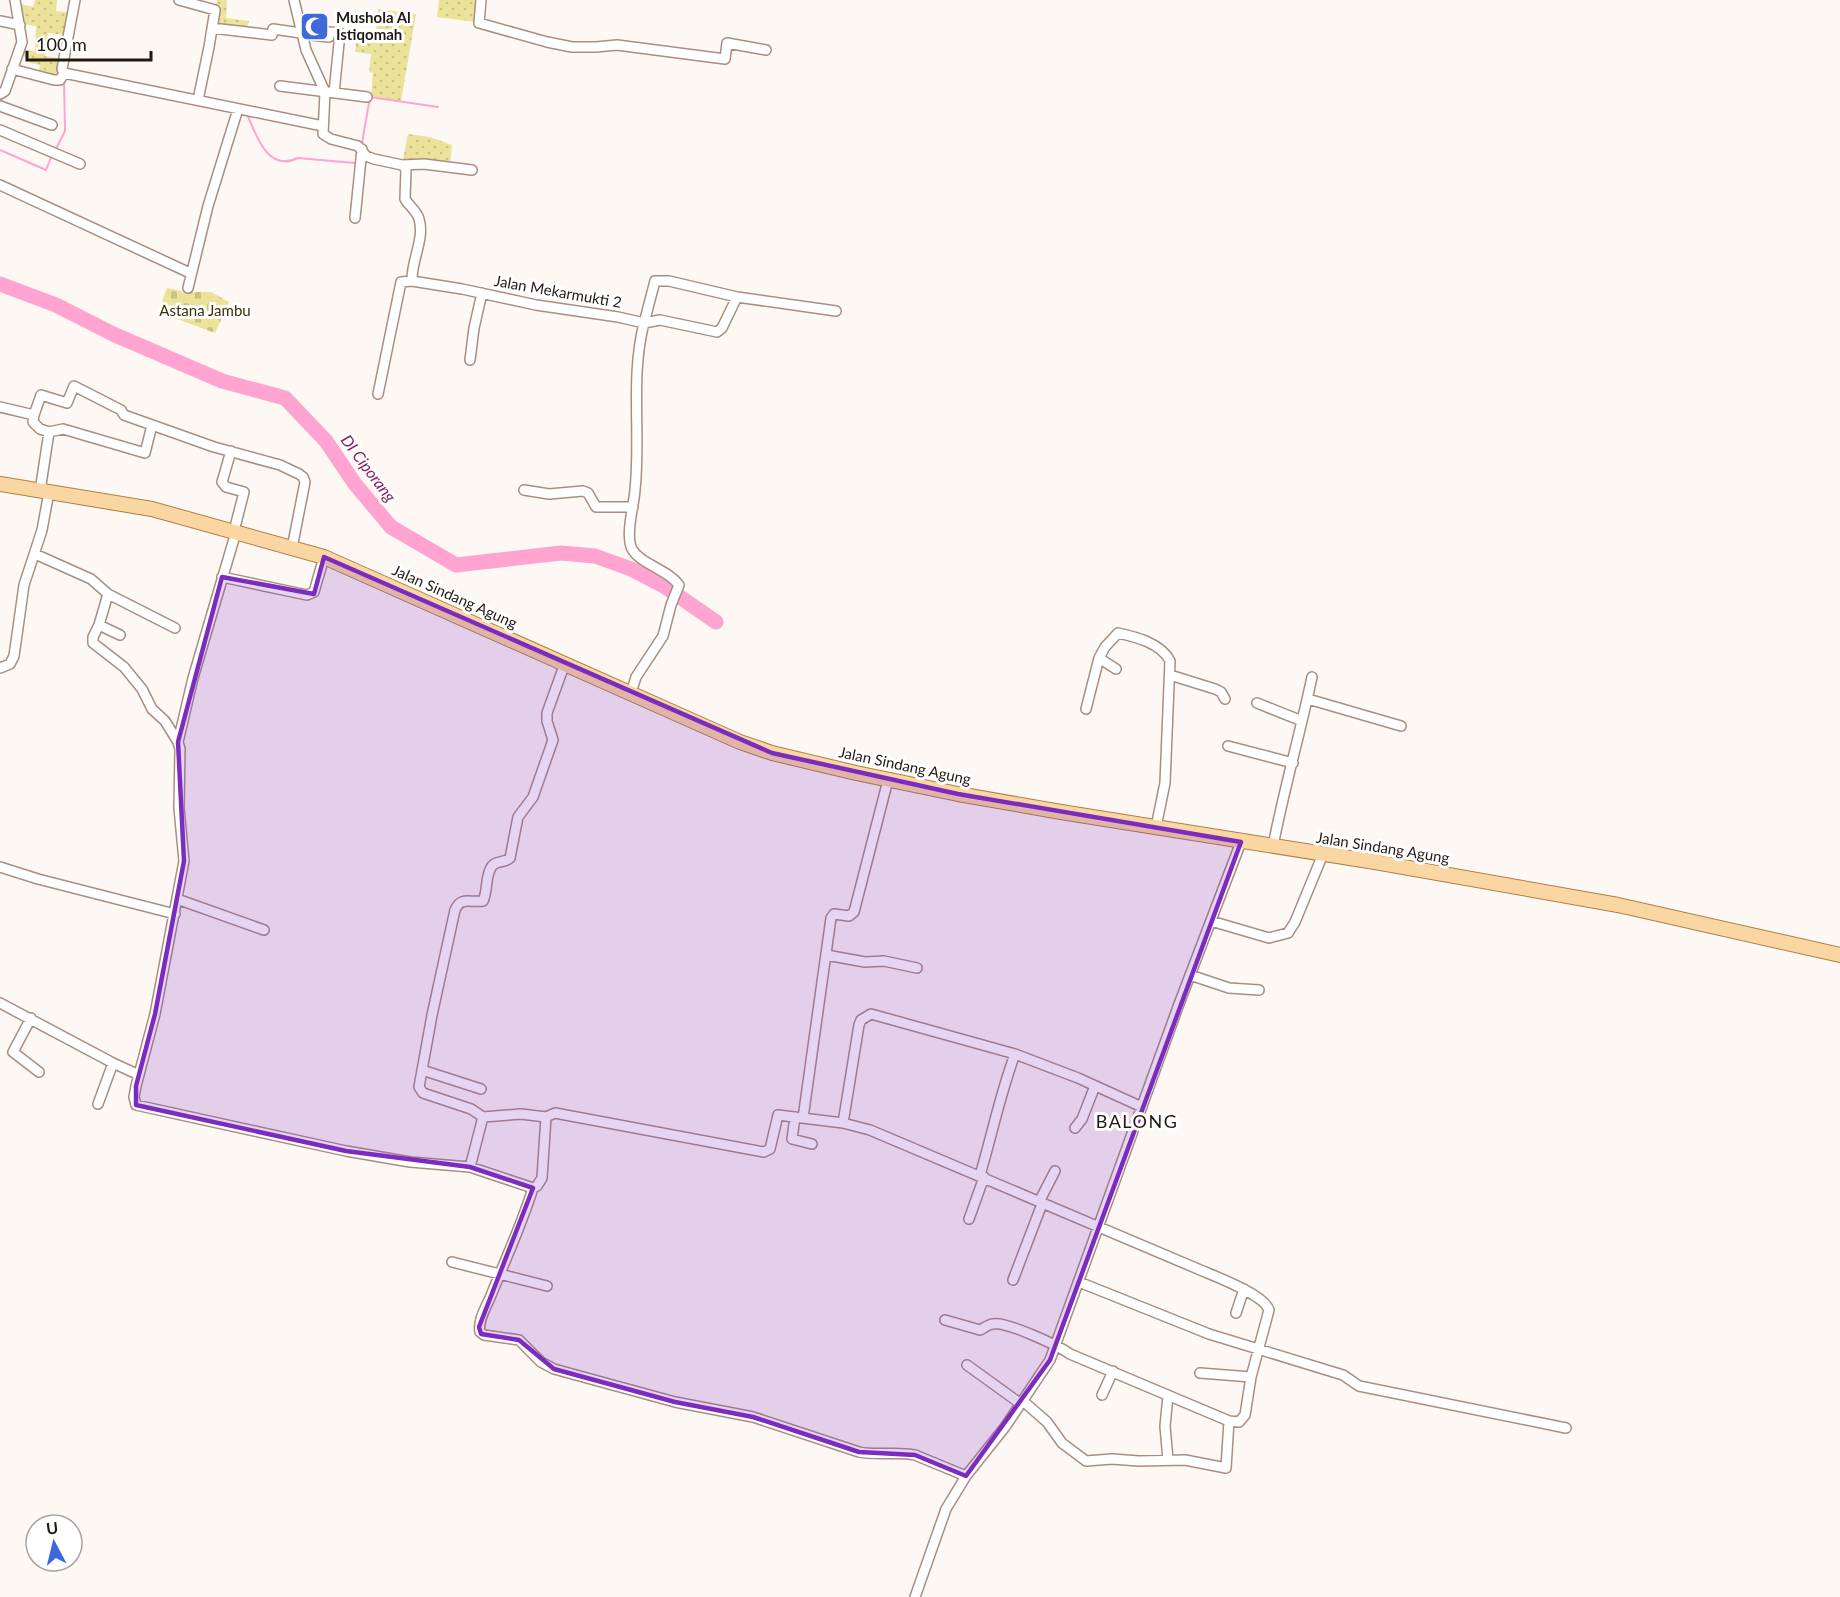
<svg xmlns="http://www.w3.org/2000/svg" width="1840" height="1597" viewBox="0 0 1840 1597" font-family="Lato,sans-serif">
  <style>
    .grass { fill: url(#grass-dots) }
    .cemetery { fill: url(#cemetery-stones) }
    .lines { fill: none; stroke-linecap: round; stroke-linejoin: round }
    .stream { stroke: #ffa4d0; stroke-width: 2 }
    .river { stroke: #ffa4d0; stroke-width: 15 }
    .street-casing { stroke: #a98e81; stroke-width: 12 }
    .primary-casing { stroke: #ac8148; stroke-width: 16 }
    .street { stroke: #fff; stroke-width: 9 }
    .primary { stroke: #fad6a3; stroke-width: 14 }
    .marked { fill: #7b2cbf; fill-opacity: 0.2; stroke: #7b2cbf; stroke-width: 4.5; stroke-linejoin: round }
    .labels { text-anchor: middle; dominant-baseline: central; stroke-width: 6; stroke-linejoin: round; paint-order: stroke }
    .poi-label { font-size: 15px; font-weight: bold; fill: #221813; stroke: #fff; text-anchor: start }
    .street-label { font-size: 15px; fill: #221813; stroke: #fff }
    .park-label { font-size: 15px; fill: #373207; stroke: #fff }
    .water-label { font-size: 16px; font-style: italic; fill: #87205c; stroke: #fff }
    .quarter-label { font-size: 18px; letter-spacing: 1.5px; fill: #221813; stroke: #fff }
  </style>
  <defs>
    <pattern id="grass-dots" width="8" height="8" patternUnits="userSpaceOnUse" patternTransform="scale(1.5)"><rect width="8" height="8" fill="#ebe39a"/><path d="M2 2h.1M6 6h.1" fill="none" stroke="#c9c284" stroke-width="1.8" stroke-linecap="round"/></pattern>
    <pattern id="cemetery-stones" width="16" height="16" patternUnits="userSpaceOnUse" patternTransform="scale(1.5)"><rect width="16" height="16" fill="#ebe39a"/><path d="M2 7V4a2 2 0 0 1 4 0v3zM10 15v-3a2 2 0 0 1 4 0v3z" fill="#c9c284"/></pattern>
  </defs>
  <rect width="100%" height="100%" fill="#fef8f5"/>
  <path class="grass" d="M35 0H57L56 11 71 13 67 35 48 33 45 56 63 59 60 80 38 74 40 65 30 63V58L19 55 21 49 35 51 36 26 23 24 17 3 33 7Z
    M217 0H227L226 18 249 21 246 32 213 27Z
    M439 0H478L476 22 437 17Z
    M378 9 416 14 401 101 371 96 373 73 369 72 371 54 355 52 357 33 376 36Z
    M408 134 430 137 452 145 450 165 402 164Z"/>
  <path class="cemetery" d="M167 288 186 292H211L229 302 215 333 158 312Z"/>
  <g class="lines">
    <path class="stream" d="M246 112C256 133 266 173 298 158L355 163 358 161
      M362 143 370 97 438 107
      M57 147 65 131 64 80
      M0 150 46 170 52 155"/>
    <path class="river" d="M0 284 56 305 113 334 222 381 285 398 326 441 355 484 391 527 456 565 561 553 595 556 631 569 664 586 716 622"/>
    <defs>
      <path id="street" d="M179 0 215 10 209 47 198 100
        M294 0 306 50 325 92 323 134 331 139 358 146 366 156 374 159 402 165 406 169 405 199C409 206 417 211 419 219 425 239 411 261 412 281L462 289 536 305 618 317 644 323C630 378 641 434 635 490 634 505 625 535 632 549 640 564 667 569 679 585L671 605 663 636 636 677 631 693
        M481 0 479 23 547 42 572 47H596L617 45 725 59 727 43 766 50
        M0 21 20 25
        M212 28 272 35 273 29 301 33
        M302 34 329 37V32L340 33 334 93
        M12 69 54 80H60L64 73 323 126
        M64 73 62 69 75 0
        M280 86 367 97
        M0 94 5 91 22 42 15 0
        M0 106 52 125
        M0 130 80 164
        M402 165 424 164 472 170
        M0 185 190 273
        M355 218 362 149
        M188 288 208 206 238 109
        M737 297 669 281H655L644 323 660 320 717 332 722 328 737 297 836 311
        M470 360 474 328 482 293
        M378 394 401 282 412 281
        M0 407 34 415 33 422 40 429 49 432 40 491
        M34 415 41 395 67 403 74 386 121 410 124 415 214 447 280 465 299 474 303 477 305 482 292 548
        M49 432 63 429 145 453 152 425
        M231 451 222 482 226 487 244 492 234 531
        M524 490 549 494 583 491 588 493 596 507H633
        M35 554 91 579 108 594 175 628
        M222 577 307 595 314 592 324 557
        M108 594 99 625 120 635
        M99 625 93 637V643L124 667 142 689 152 709 165 721 178 742 180 749 179 808 184 861 155 1014 136 1086 134 1097 136 1105 346 1151 410 1162 470 1167
        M1099 658 1105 647 1118 633C1136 637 1161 643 1170 661L1165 783 1156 827
        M565 663 547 713V721L553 740 533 797 518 817 510 858C505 863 497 860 492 866 485 875 488 891 483 901 470 903 461 896 455 910L432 1015 419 1087 423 1093 471 1109 483 1117 470 1167 533 1188C522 1224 506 1258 492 1293 488 1304 477 1320 480 1332L484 1335 519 1340 541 1362 554 1369 675 1402 753 1417 859 1452C878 1456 897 1451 915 1455L966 1476
        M0 668 10 664 14 656 24 585 42 530 49 492
        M1170 675 1215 689 1221 692 1225 699
        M1308 699 1401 726
        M1257 703 1302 721
        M1086 709 1099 658 1116 669
        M178 742 193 678 236 532
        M1228 746 1293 763
        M1273 846C1284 789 1300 734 1312 677
        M0 867 38 879 175 914
        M177 899 264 930
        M1211 921 1269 938 1288 933 1295 922 1323 854
        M826 955 865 962 884 961 917 968
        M1190 975 1229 988 1259 990
        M0 1003 113 1063 139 1075
        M31 1018 13 1052 39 1072
        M422 1070 481 1089
        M98 1104 113 1063
        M483 1117 521 1114 546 1117
        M795 1117 792 1139 812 1144
        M803 1118 831 918 834 914 849 916 854 912 888 780
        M843 1123 859 1025 861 1020 871 1014 1015 1054 1078 1078 1142 1107
        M1075 1128 1082 1119 1095 1086
        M980 1175C992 1135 1000 1094 1015 1054
        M533 1188 537 1186 542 1178 546 1117 555 1113 764 1152 770 1149 778 1115 843 1123 870 1130 1198 1269C1214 1276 1264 1294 1269 1310L1251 1377 1245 1415 1239 1422 1229 1421
        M1039 1202 1055 1171
        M969 1219 984 1177
        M452 1262 547 1286
        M1013 1280 1042 1204
        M1079 1282 1209 1334 1343 1375 1359 1386 1566 1428
        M1236 1313 1244 1289
        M945 1320 980 1330C984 1328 989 1324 993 1324 1006 1321 1059 1346 1070 1354L1229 1421 1226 1468 1185 1460 1139 1461 1112 1459 1086 1461 1062 1443 1047 1422 1023 1401
        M967 1365 1021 1404
        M1200 1373 1251 1377
        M1102 1395 1113 1371
        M1168 1460 1165 1426 1168 1396
        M915 1597 946 1509 966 1476 1005 1427 1050 1360 1179 1004 1241 842"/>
      <path id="primary" d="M0 484 152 509 324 557 740 742 772 753 856 773 958 794 1061 812 1375 862 1618 905 1840 955"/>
    </defs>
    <use href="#street" class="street-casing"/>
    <use href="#primary" class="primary-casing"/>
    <use href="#street" class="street"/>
    <use href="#primary" class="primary"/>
  </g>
  <path class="marked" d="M324 557 772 753 958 794 1241 842 1050 1360 966 1476 915 1455 859 1452 753 1417 675 1402 554 1369 519 1340 481 1334 479 1327 533 1188 470 1167 346 1151 136 1105V1086L155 1014 184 861 178 742 222 577 314 594Z"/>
  <defs>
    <symbol id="mosque-square" viewBox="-11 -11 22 22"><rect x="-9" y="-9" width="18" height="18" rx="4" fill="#3d69da" stroke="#fff"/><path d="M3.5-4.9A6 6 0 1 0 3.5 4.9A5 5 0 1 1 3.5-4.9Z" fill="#fff"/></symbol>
  </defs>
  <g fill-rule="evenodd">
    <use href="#mosque-square" x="298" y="10" width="33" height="33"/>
  </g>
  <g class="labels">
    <g class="poi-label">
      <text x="336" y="17">Mushola Al<tspan x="336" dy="17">Istiqomah</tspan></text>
    </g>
    <g class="street-label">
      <text transform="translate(558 291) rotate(10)">Jalan Mekarmukti 2</text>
      <text transform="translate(455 596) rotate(24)">Jalan Sindang Agung</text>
      <text transform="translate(905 765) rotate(12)">Jalan Sindang Agung</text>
      <text transform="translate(1383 847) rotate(9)">Jalan Sindang Agung</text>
    </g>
    <g class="park-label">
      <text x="205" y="310">Astana Jambu</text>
    </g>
    <g class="water-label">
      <text transform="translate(369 468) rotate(53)">DI Ciporang</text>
    </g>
    <g class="quarter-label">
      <text x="1137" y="1121">BALONG</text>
    </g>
  </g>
  <g transform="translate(54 1543) rotate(353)"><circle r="28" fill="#ffffff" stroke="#a7a3a1" stroke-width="1.5"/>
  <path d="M0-4.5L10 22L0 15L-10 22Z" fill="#3d69da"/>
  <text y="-9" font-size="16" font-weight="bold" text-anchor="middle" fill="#221813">U</text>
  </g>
  <path d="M27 51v9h124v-9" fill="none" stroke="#221813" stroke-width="3"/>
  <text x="36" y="51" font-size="18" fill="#221813" stroke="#ffffff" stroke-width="4.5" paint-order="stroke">100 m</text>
</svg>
